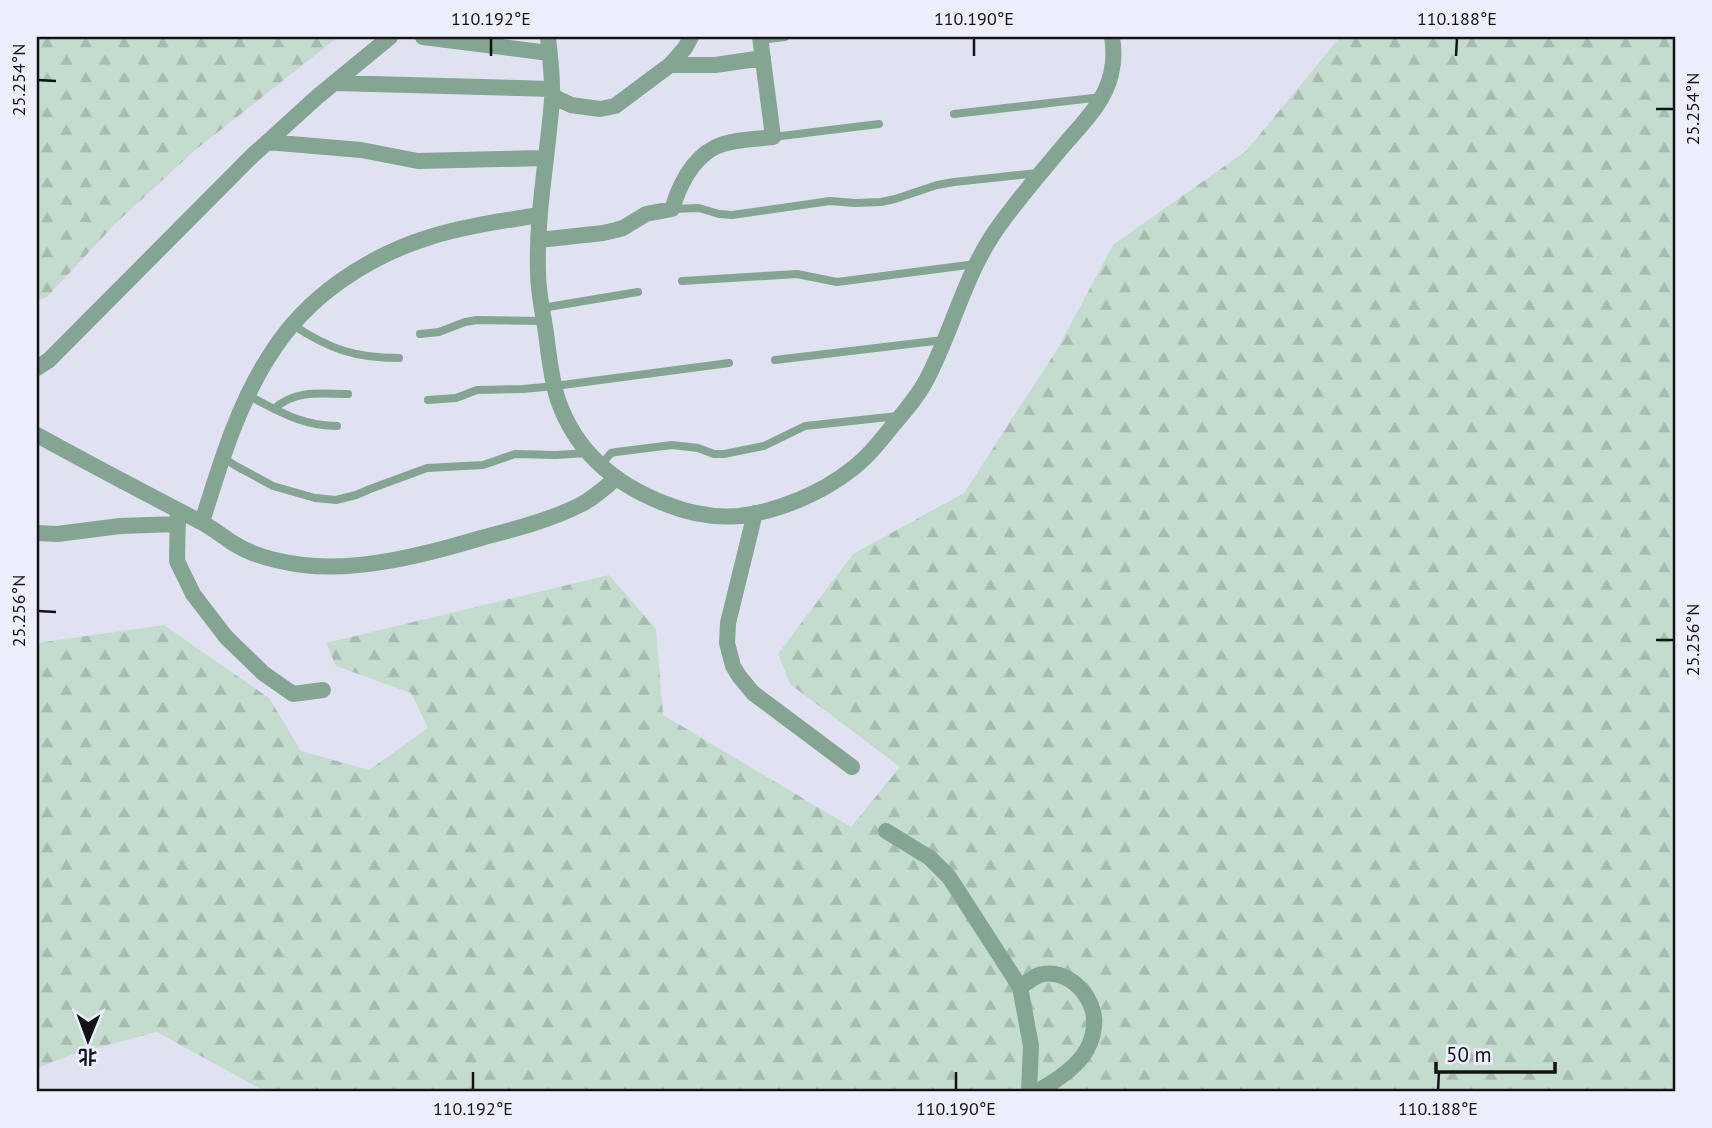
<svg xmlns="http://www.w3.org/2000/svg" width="1712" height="1128" viewBox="0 0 1712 1128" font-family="'PT Sans','Noto Sans SC',sans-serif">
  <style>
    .forest { fill: url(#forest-firs) }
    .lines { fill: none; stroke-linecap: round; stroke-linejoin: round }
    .service { stroke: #83a592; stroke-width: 8 }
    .minor { stroke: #83a592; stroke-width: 16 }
    .ticks { fill: none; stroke: #121217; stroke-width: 2.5 }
    .neatline { fill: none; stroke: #121217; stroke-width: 2.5 }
    .ticks-label { font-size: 18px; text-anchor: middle; fill: #121217 }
  </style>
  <defs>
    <pattern id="forest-firs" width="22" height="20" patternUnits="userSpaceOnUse" patternTransform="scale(1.75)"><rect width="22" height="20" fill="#c3dcce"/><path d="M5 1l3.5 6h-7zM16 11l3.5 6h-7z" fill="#a6bcb0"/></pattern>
  </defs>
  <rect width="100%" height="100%" fill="#e1e2f1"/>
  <path class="forest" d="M37 37H338L194 151 115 224 47 297 37 301Z
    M1340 37H1675V1091H264L157 1032 77 1053 37 1068V643L164 625 269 698 301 751 369 770 428 728 411 693 336 666 326 643 609 575 656 629 663 715 851 827 900 767 790 684 778 654 853 554 964 493 1058 348 1113 245 1246 151Z"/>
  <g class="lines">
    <path class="service" d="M760 40 785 37
      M954 114 1102 97
      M773 137 879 124
      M672 209 699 208 719 214 732 215 830 201 855 203 881 202 895 199 937 185 954 182 1038 173
      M682 281 797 274 837 282 976 264
      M542 308 638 292
      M293 325C329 349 355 358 399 358
      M420 334 439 332 465 322 477 320 544 321
      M775 360 943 340
      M247 395C279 411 301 426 337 426
      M428 400 456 398 477 390 523 389 555 386 729 363
      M274 409C295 389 322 394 348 394
      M222 457 236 466 273 486 315 498 336 500 356 495 370 489 427 468 483 465 515 454 556 455 587 453
      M601 465 611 453 616 452 672 445 698 448 714 454H724L764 446 805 426 898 416"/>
    <path class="minor" d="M423 37 549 53
      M548 37C550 57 553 78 552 99 548 156 536 214 538 272 538 292 543 313 546 333 549 356 551 379 558 400 576 452 616 485 666 504 688 513 714 518 739 516 777 512 822 493 852 469 868 457 881 440 894 424 906 410 918 396 927 379 952 331 964 278 994 233 1015 202 1040 174 1064 145 1082 124 1105 102 1111 74 1114 62 1114 49 1112 37
      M670 65H715L763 58
      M334 83 552 89
      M552 96 571 105 600 109 615 106 670 65 685 48 691 37
      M267 142 361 150 418 161 545 158
      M539 240 603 233 616 230 623 228 646 214 672 209C680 183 695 153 723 144 739 139 757 139 773 137L760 37
      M37 368 49 360 252 156 317 97 390 37
      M37 435C90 464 143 492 197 520 210 526 221 535 233 543 253 556 279 562 303 565 359 572 428 554 481 538 515 529 551 520 582 504 595 497 605 488 616 478
      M178 510 177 561 193 594 226 637 263 673 293 694 323 690
      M755 513 728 623 727 643 733 666 739 676 753 693 852 767
      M202 522C220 465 237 406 270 355 306 297 366 257 430 237 465 226 503 221 539 215
      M37 533 57 534 120 526 178 524
      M886 831 930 858 949 877 1020 987 1031 1046 1029 1091
      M1020 987C1026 983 1033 978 1039 975 1068 966 1098 999 1094 1027 1093 1037 1088 1049 1082 1057 1071 1071 1054 1082 1038 1091"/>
  </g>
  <path class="ticks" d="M491 56V38M974 56V38M1456 56 1457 38M38 80 56 81M1656 109H1674M38 611 56 612M1656 640H1674M473 1090V1072M956 1090V1072M1438 1090 1439 1072"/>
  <rect width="1712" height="1128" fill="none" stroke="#eeeffe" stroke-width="77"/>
  <g transform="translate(88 1040) rotate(181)" stroke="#eeeffe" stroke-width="5" paint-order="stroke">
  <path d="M0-5L12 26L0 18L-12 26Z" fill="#121217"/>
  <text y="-10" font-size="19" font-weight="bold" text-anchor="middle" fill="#121217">北</text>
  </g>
  <path d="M1436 1062v10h119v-10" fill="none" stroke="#121217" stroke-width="3.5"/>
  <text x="1446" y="1062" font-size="21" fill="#121217" stroke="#eeeffe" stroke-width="5" paint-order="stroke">50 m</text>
  <rect x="38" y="38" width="1636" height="1052" class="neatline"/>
  <g class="ticks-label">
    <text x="491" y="25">110.192°E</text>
    <text x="974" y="25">110.190°E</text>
    <text x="1457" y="25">110.188°E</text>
    <text transform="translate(19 80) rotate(-90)" y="6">25.254°N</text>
    <text transform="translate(1693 109) rotate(-90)" y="6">25.254°N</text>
    <text transform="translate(19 611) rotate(-90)" y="6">25.256°N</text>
    <text transform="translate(1693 640) rotate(-90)" y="6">25.256°N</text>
    <text x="473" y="1115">110.192°E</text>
    <text x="956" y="1115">110.190°E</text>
    <text x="1438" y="1115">110.188°E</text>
  </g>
</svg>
